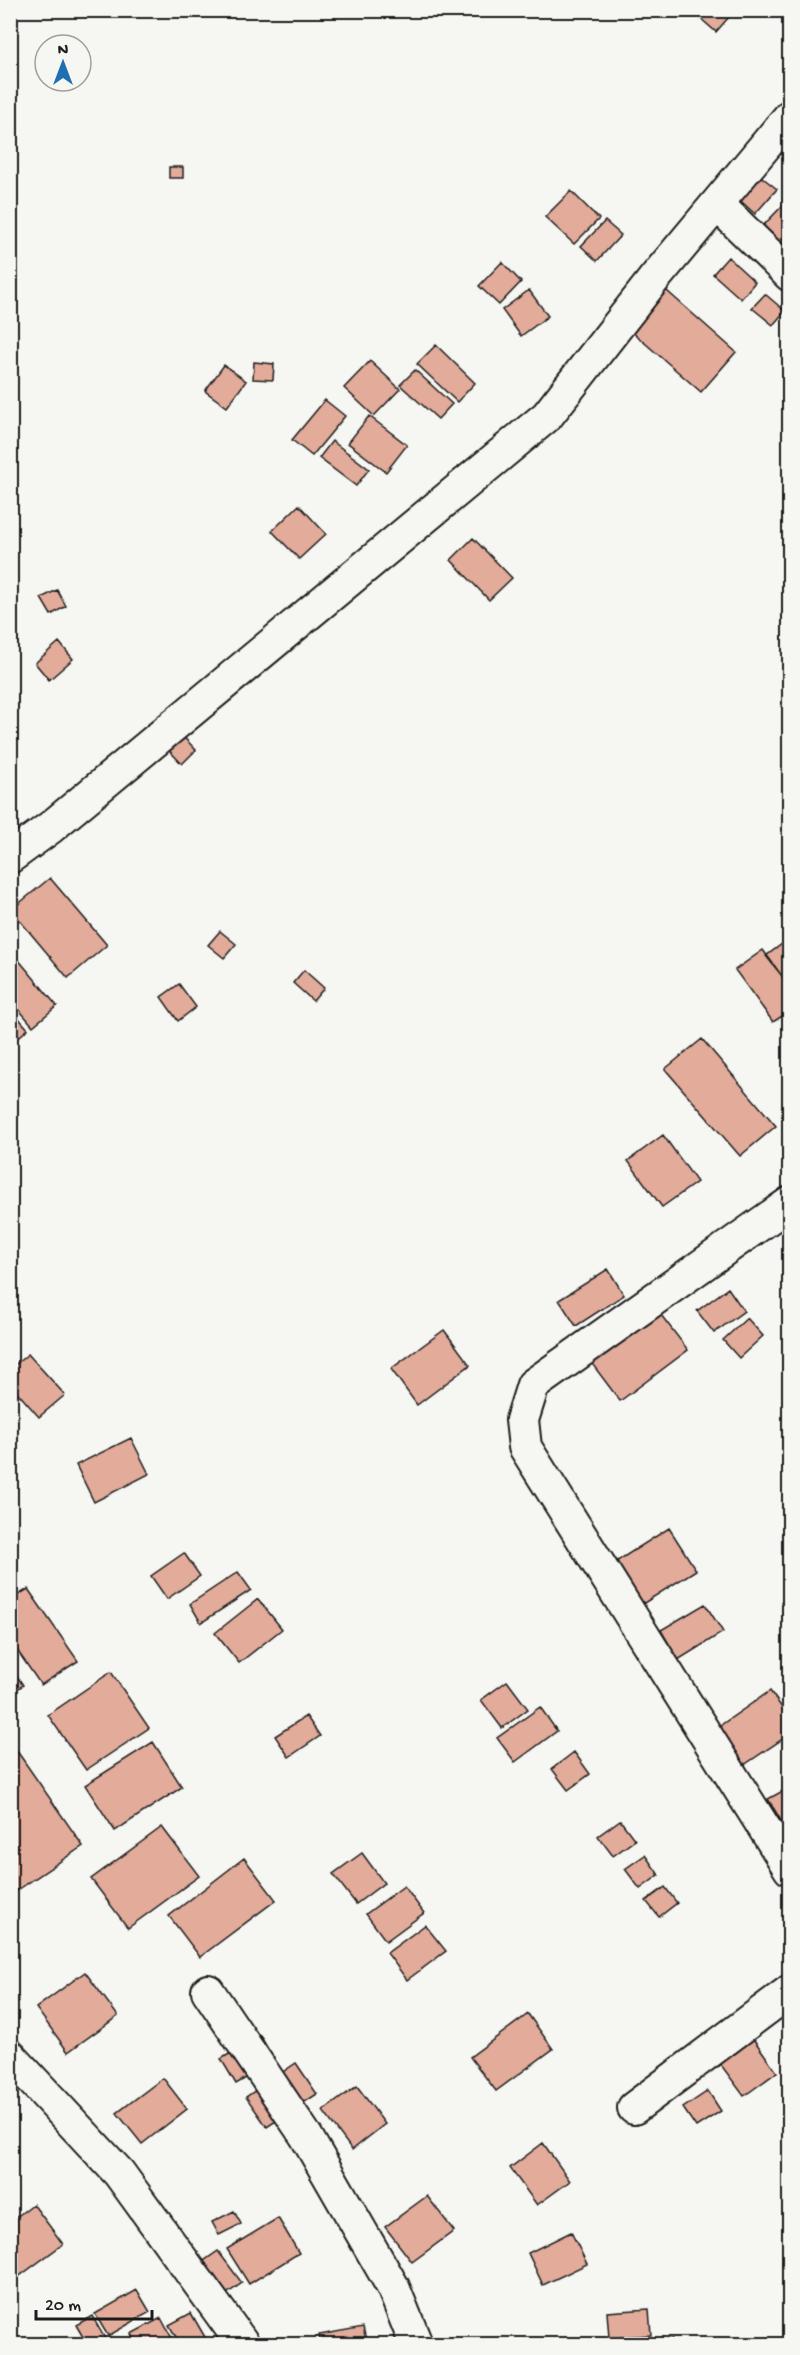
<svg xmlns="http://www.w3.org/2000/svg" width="800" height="2355" viewBox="0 0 800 2355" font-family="'Gochi Hand',sans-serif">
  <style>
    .building { fill: #e2ab9a; stroke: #1c1c1c; stroke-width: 1.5 }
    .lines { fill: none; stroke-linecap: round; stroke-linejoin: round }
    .street-casing { stroke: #1c1c1c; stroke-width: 36 }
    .street { stroke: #f6f6f2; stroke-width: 32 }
  </style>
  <rect width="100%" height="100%" fill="#f6f6f2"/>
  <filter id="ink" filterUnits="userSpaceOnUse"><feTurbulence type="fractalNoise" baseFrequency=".0167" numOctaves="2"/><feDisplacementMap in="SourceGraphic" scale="12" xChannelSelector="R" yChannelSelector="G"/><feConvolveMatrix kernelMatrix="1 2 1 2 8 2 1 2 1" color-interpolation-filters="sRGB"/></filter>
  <g filter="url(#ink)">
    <path class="building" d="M691 10H735L716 32Z
      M169 167H183V178H169Z
      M753 170 777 189 755 214 733 194Z
      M571 191 599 219 574 244 545 217Z
      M787 201 790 203V244L781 253 758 231Z
      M605 221 621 235 597 261 581 246Z
      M728 257 755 282 741 299 713 274Z
      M502 262 521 282 499 305 479 286Z
      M650 276 736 352 701 392 615 317Z
      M529 290 548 316 521 336 502 310Z
      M765 294 785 311 773 325 752 308Z
      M436 345 475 383 457 402 417 364Z
      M370 361 400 389 374 416 344 388Z
      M254 362 274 364 273 380 253 379Z
      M224 365 246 381 227 407 205 391Z
      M415 370 452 404 438 419 400 385Z
      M325 400 345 416 312 456 292 440Z
      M369 416 407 445 386 472 348 443Z
      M332 441 369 469 356 486 319 458Z
      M299 505 326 534 299 559 272 531Z
      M473 538 512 578 489 600 451 560Z
      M57 590 66 606 51 615 41 598Z
      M59 642 73 659 49 680 35 663Z
      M172 725 196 750 182 764 158 739Z
      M50 878 107 945 68 978 11 910Z
      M220 931 236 944 224 958 208 945Z
      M790 938V986L766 956Z
      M763 950 790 987V1011L773 1022 735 970Z
      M17 958 57 1006 33 1026 10 999V964Z
      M304 970 324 988 313 1001 293 983Z
      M179 984 196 1007 178 1021 161 997Z
      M10 1008 28 1029 13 1042 10 1039Z
      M702 1039 776 1126 740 1156 665 1069Z
      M663 1135 697 1182 662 1207 628 1161Z
      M608 1269 624 1295 576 1326 559 1300Z
      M728 1288 744 1311 714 1333 697 1311Z
      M651 1302 688 1350 620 1401 584 1353Z
      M747 1318 763 1336 739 1358 723 1340Z
      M444 1330 470 1365 417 1405 391 1369Z
      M28 1354 65 1395 39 1417 10 1384V1369Z
      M131 1438 149 1474 94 1502 76 1465Z
      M669 1528 696 1570 641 1605 614 1563Z
      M184 1553 200 1576 167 1599 151 1576Z
      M238 1572 251 1590 201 1623 190 1604Z
      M28 1589 78 1661 41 1685 10 1640V1600Z
      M258 1599 282 1629 239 1663 215 1633Z
      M705 1604 723 1632 678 1660 661 1630Z
      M10 1666 23 1685 10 1694Z
      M111 1672 149 1728 86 1770 48 1715Z
      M507 1681 528 1709 502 1728 481 1700Z
      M770 1691 790 1719V1734L744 1765 718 1727Z
      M540 1707 557 1731 515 1762 497 1738Z
      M306 1716 320 1736 289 1757 275 1736Z
      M10 1741 83 1846 10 1895Z
      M153 1742 182 1787 115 1831 85 1785Z
      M574 1752 590 1774 568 1790 552 1769Z
      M790 1787V1833L789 1834 768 1799Z
      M620 1820 635 1840 613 1856 598 1836Z
      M162 1827 199 1876 128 1928 91 1879Z
      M362 1853 384 1883 356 1904 333 1874Z
      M645 1855 659 1875 640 1889 625 1869Z
      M244 1858 276 1900 200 1957 169 1916Z
      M404 1886 424 1913 386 1941 366 1914Z
      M665 1887 677 1903 659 1917 646 1901Z
      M425 1925 446 1951 407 1980 387 1953Z
      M85 1972 118 2016 68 2052 36 2008Z
      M528 2014 553 2049 496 2091 470 2057Z
      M749 2033 777 2072 744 2096 715 2057Z
      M260 2035 275 2061 236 2084 221 2059Z
      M296 2063 317 2094 267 2127 246 2097Z
      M163 2078 187 2109 142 2144 117 2113Z
      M357 2086 385 2124 352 2150 323 2111Z
      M708 2091 721 2111 696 2127 683 2108Z
      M543 2143 570 2181 537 2205 510 2168Z
      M427 2196 454 2231 412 2262 385 2227Z
      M33 2204 63 2244 10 2283V2222Z
      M234 2211 241 2224 219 2235 212 2222Z
      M278 2218 299 2253 249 2284 227 2249Z
      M571 2232 587 2264 543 2285 528 2253Z
      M218 2251 242 2283 225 2295 201 2263Z
      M137 2290 150 2312 108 2336 95 2314Z
      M649 2309 651 2335 609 2338 607 2312Z
      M191 2313 209 2344H180L169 2325Z
      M92 2316 107 2342 102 2344H87L76 2325Z
      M161 2318 175 2344H137L131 2334Z
      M363 2327 367 2344H321L319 2335Z
      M672 2339 673 2344H633Z"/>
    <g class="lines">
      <defs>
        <path id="street" d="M717 204 790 275
          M10 857 51 827 547 416 654 279 790 116
          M790 1203 533 1385 522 1420 525 1447 790 1869
          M208 1991 306 2136 393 2287 416 2344
          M10 2056 119 2173 243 2344
          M634 2108 790 1991"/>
      </defs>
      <use href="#street" class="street-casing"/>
      <use href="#street" class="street"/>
    </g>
  </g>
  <rect width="800" height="2355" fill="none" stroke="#f6f6f2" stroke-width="36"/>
  <rect x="18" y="18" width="764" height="2319" fill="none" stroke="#1c1c1c" stroke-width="2" filter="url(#ink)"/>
  <g transform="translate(63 63)"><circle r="28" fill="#f6f6f2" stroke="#9f9f9c" stroke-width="1.5"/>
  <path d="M0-4.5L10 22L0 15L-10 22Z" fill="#1f6fb2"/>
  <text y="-9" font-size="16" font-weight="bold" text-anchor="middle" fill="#1c1c1c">N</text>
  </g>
  <path d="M36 2310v9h116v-9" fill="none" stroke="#1c1c1c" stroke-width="3"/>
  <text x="45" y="2310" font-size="18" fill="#1c1c1c" stroke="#f6f6f2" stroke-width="4.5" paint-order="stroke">20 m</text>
</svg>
